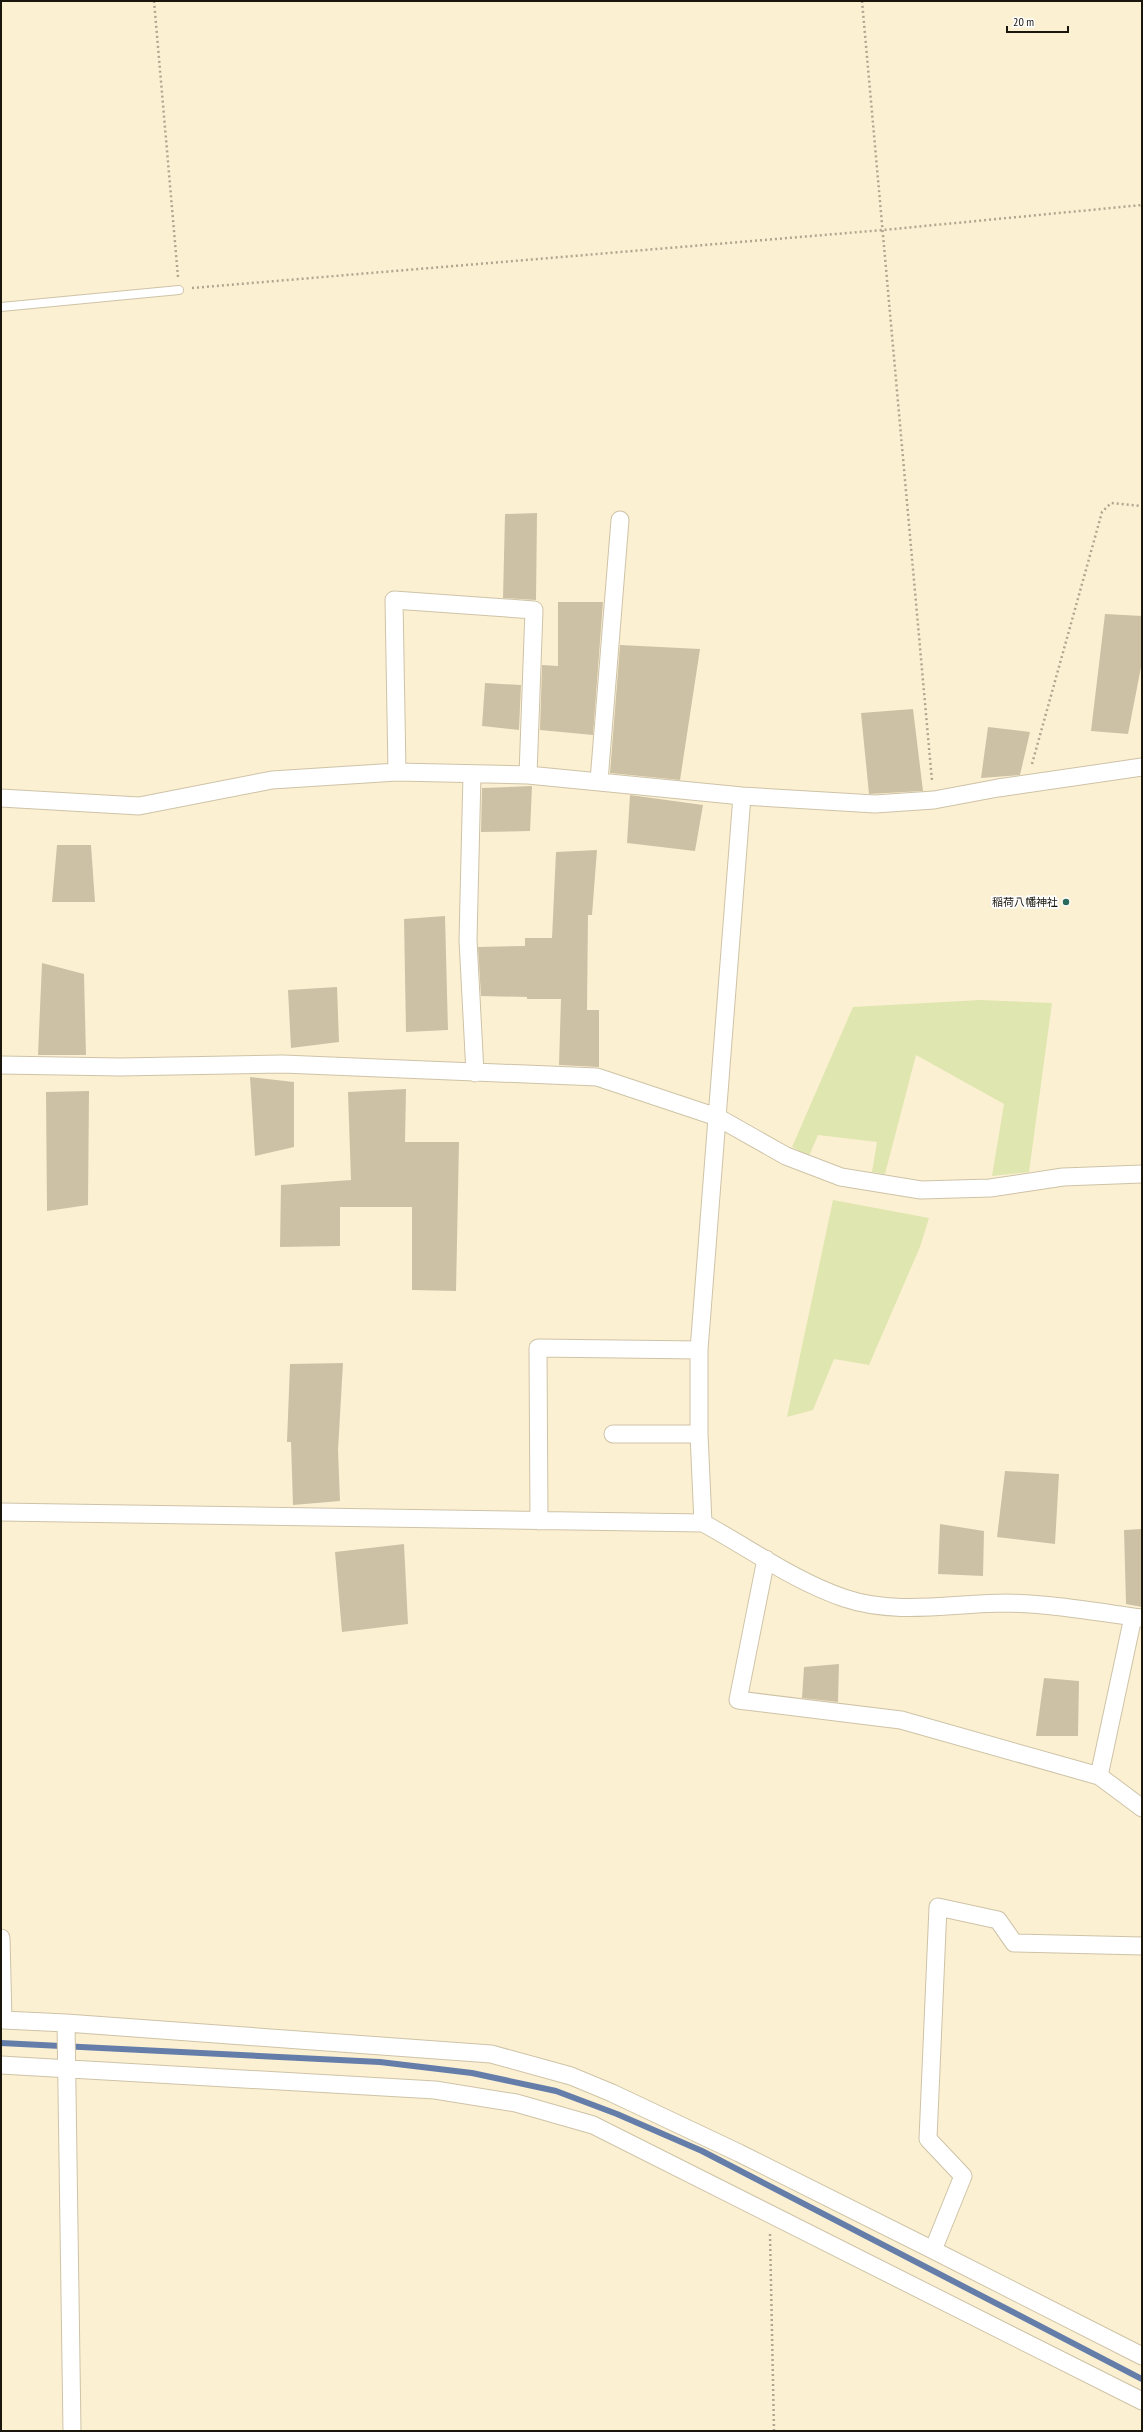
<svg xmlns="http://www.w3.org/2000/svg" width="1143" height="2432" viewBox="0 0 1143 2432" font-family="'PT Sans Narrow','Noto Sans JP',sans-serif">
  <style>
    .green { fill: #dfe6af }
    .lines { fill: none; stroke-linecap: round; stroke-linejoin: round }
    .stream { stroke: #657ea9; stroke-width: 6 }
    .building { fill: #cdc1a5 }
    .lane-casing { stroke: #cec3a7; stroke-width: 10 }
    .street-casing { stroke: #cec3a7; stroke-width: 19 }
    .path { stroke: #afa690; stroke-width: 2.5; stroke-dasharray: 2 3; stroke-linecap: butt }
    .lane { stroke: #fff; stroke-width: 8 }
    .street { stroke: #fff; stroke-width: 17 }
    .poi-dot { fill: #2a6c5c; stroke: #fefefe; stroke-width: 1.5 }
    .labels { text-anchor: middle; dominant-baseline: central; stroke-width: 3.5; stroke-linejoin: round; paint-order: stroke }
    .poi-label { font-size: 11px; fill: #1a160c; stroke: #fefefe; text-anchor: end }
  </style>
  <rect width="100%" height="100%" fill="#fcf0d3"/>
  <path class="green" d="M980 1000 1052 1003 1029 1172 992 1176 1004 1104 916 1055 885 1174 872 1172 877 1142 818 1135 809 1156 792 1147 853 1007Z
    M833 1200 929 1218 920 1247 869 1365 834 1359 813 1410 787 1417Z"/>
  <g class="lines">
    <path class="stream" d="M1 2043 380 2062 472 2073 556 2091 617 2114 702 2151 1142 2379"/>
  </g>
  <path class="building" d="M537 513 536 600 503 598 505 514Z
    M558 602H603L593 735 540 730 542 665 558 666Z
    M1105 614 1142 616V662L1128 734 1091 731Z
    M620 645 700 649 680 780 610 773Z
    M485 683 521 685 519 730 482 726Z
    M913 709 923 791 869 794 861 713Z
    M988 727 1030 732 1020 775 981 778Z
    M532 786 530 831 481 832 482 788Z
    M630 795 703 805 695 851 627 843Z
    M57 845H91L95 902H52Z
    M597 850 592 915H588L587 1010H599V1067L559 1065 561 999H527V997L481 996 478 947 525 946V938H552L556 852Z
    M445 916 448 1030 406 1032 404 919Z
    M42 963 84 974 86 1055H38Z
    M337 987 339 1042 291 1048 288 990Z
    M250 1077 294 1082V1147L255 1156Z
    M406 1089 405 1142H459L456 1291 412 1290V1207H340V1246L280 1247 281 1185 351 1180 348 1092Z
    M89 1091 88 1205 47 1211 46 1092Z
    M343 1363 338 1450 340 1501 293 1505 291 1442H287L290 1364Z
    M1005 1471 1059 1474 1055 1544 997 1537Z
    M940 1524 984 1531 983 1576 938 1574Z
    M1142 1529V1607L1126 1604 1124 1530Z
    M404 1544 408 1624 342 1632 335 1552Z
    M839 1664 838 1702 802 1698 804 1667Z
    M1044 1678 1079 1681 1078 1736H1036Z"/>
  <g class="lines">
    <defs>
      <path id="lane" d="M1 307 179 290"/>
      <path id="street" d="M397 772 394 600 534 610 528 775
        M472 774 468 940 475 1073
        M599 781 620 520
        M1 798 139 806 272 780 397 772 528 775 742 796 875 804 934 800 998 788 1142 767
        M1 1065 120 1067 283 1064 597 1077 717 1117 786 1156 841 1177 921 1190 990 1188 1063 1177 1142 1174
        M613 1434H699
        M1 1512 703 1523C749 1548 794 1581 844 1598 897 1616 953 1603 1007 1603 1052 1604 1097 1612 1142 1618
        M539 1521 538 1348 699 1350
        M703 1523 699 1434V1350L742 796
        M766 1559 738 1700 901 1720 1099 1776
        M1133 1617 1099 1776 1142 1808
        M1 1938 3 2020 66 2023 72 2431
        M1142 1946 1014 1943 998 1920 938 1907 928 2139 963 2176 933 2250 1142 2356
        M66 2023 491 2054 571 2076 612 2093 739 2153 933 2250
        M1 2065 435 2090 516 2103 593 2125 1142 2401"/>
    </defs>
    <use href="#lane" class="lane-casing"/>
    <use href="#street" class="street-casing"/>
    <path class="path" d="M154 1 178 277
      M862 1 932 781
      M192 288 883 230 1142 205
      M1032 764 1102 512 1111 503 1142 506
      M770 2234 774 2431"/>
    <use href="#lane" class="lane"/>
    <use href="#street" class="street"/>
  </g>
  <circle class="poi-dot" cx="1066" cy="902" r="4"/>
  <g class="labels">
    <g class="poi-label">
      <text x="1058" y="902">稲荷八幡神社</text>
    </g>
  </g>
  <rect width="1143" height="2432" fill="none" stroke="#1a160c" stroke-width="4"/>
  <path d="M1007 26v6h61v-6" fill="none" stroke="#1a160c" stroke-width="2"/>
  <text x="1013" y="26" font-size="12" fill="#1a160c" stroke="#fefefe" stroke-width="3" paint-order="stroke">20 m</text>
</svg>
